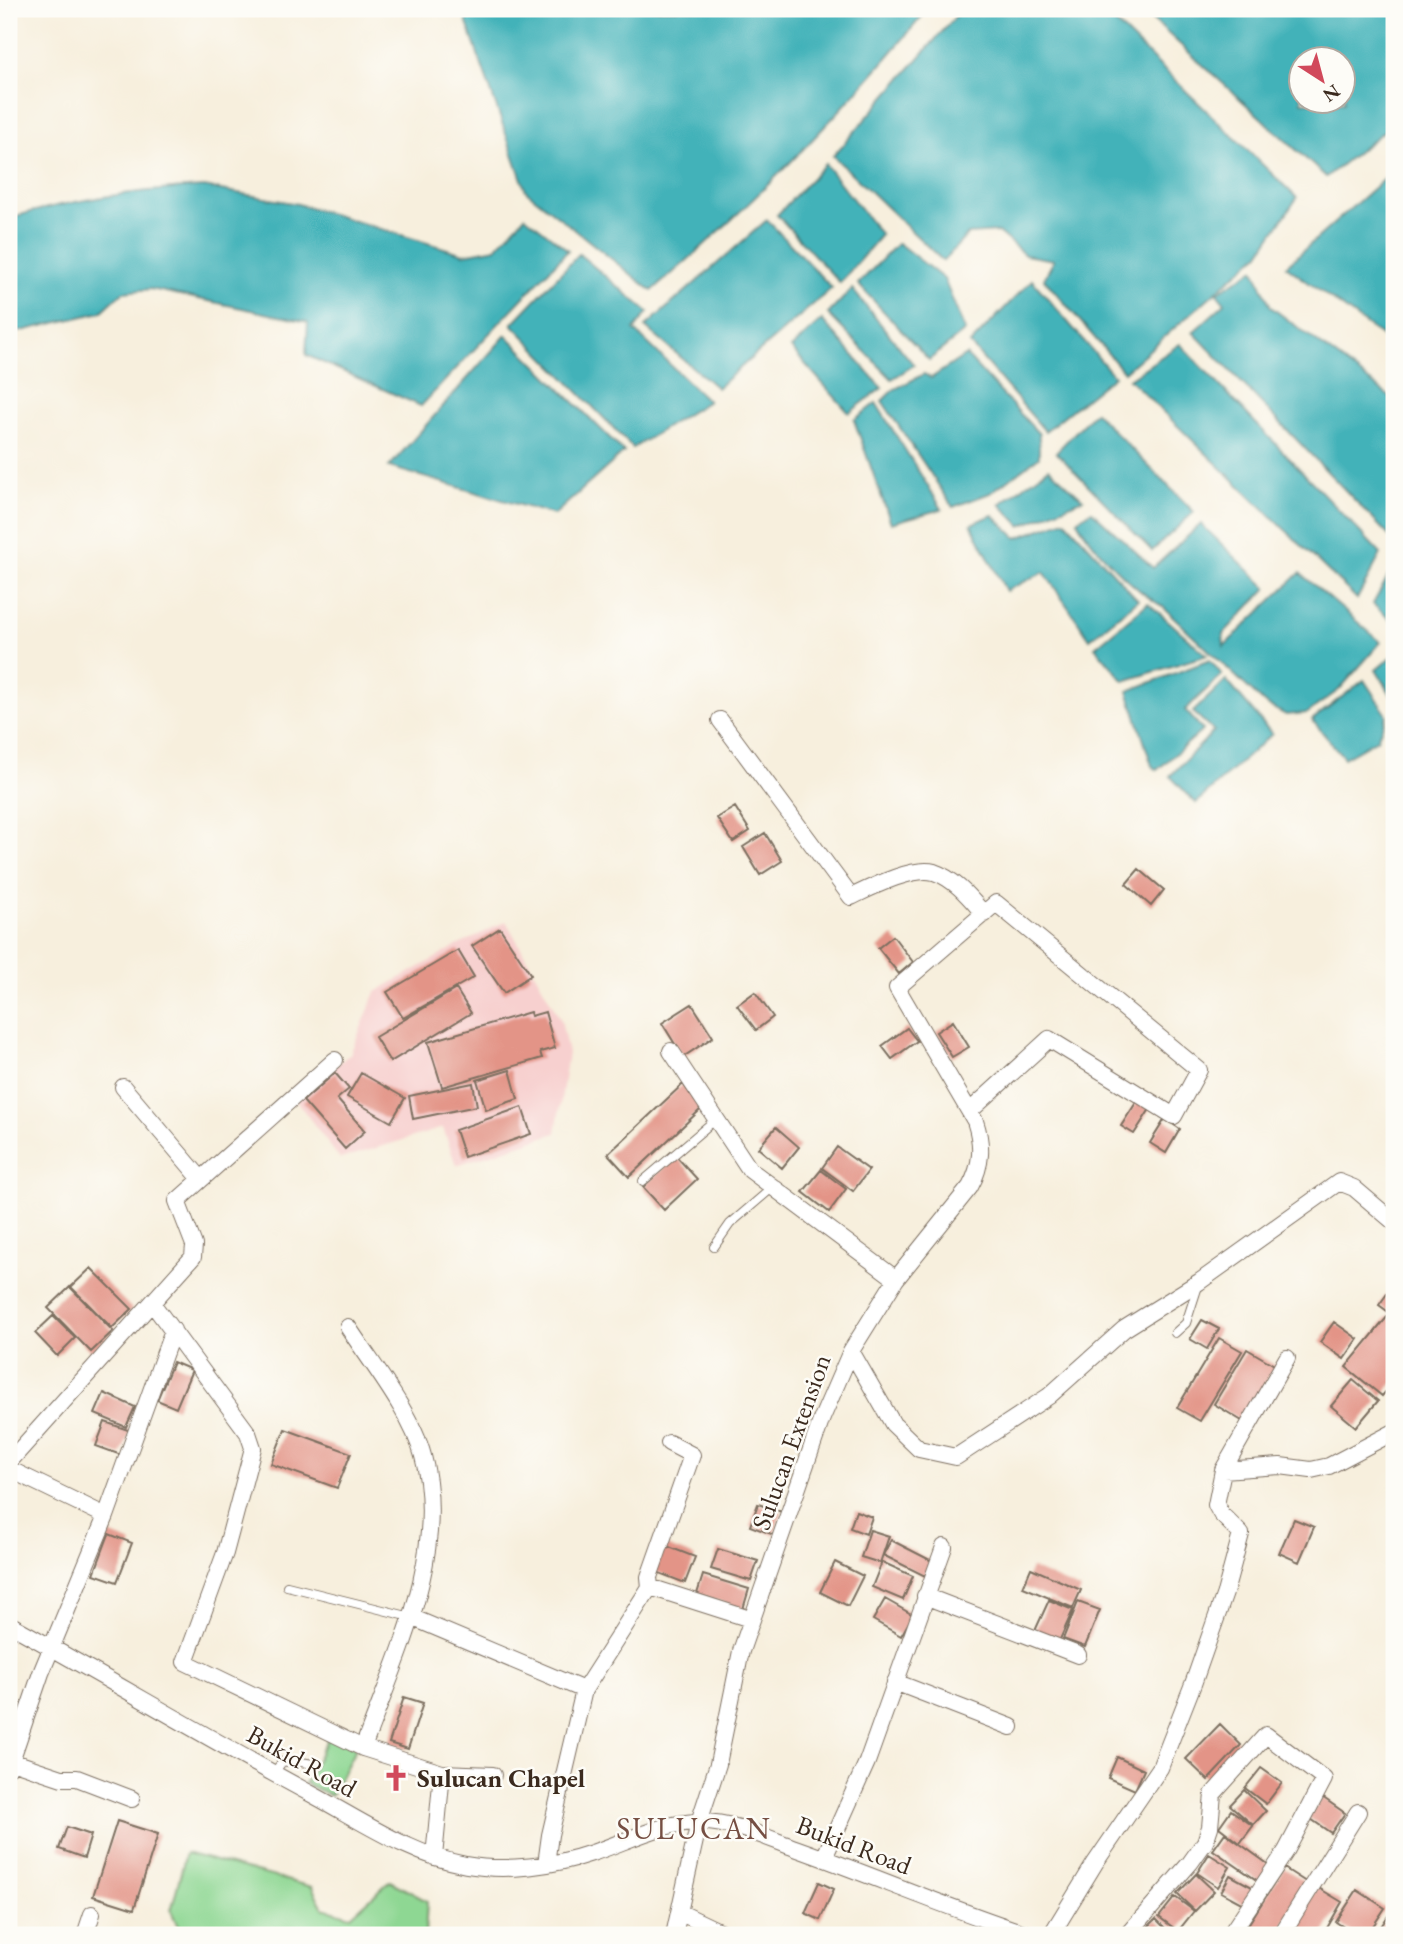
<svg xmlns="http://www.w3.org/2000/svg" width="1403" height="1944" viewBox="0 0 1403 1944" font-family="'EB Garamond',serif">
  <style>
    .built { fill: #f7d0cf }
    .green { fill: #8ed793; stroke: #648058; stroke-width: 2 }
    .water { fill: #42b2b9; stroke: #3e6e6c; stroke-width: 2; fill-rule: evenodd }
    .building { fill: #e39487 }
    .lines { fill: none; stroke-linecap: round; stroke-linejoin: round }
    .lane-casing { stroke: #7d6f61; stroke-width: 10 }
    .street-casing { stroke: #7d6f61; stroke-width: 18 }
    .lane { stroke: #fff; stroke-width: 8 }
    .street { stroke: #fff; stroke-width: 16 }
    .labels { text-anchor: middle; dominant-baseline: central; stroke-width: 5; stroke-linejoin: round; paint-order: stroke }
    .street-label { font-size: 26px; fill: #3b2a1e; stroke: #fdfcf7 }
    .poi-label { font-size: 26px; font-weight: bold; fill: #3b2a1e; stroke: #fdfcf7; text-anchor: start }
    .quarter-label { font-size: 30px; letter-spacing: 2px; fill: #764f43; stroke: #fdfcf7 }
  </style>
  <rect width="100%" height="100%" fill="#fdfcf7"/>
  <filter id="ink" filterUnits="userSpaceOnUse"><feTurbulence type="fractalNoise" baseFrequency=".0143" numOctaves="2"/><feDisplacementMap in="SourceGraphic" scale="14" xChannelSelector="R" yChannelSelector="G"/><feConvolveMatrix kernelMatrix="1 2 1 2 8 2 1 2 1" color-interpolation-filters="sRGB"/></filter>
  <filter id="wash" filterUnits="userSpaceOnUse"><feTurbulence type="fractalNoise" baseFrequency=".00686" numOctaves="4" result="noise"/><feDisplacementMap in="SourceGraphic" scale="28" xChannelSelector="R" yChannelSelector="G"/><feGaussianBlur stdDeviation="1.57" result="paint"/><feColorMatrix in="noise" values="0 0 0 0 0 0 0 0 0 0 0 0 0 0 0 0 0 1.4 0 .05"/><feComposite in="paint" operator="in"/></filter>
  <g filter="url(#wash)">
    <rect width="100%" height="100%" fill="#f7efdd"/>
    <path class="built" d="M506 921 561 1020 568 1053 556 1133 456 1165 443 1128 340 1159 295 1099 350 1054 376 992 453 948Z"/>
    <path class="green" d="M330 1734 356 1748 331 1796 305 1783Z
      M186 1853 312 1887 323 1908 351 1916 390 1881 427 1901 425 1935H182L171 1911Z"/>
    <path class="water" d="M462 9H928C845 110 752 206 652 291L526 191Z
      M962 9H1101L1297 198 1259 254 1124 372 1044 279 1054 260 1025 255 998 232 968 234 943 261 833 156Z
      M1141 9H1394V123L1326 177ZM1302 60H1344V102H1302Z
      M825 164 881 235 840 283 777 215Z
      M1394 170V345L1286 266Z
      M204 187 298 204 464 254 496 248 525 216 568 250 421 406 306 355 308 322 151 289 123 292 101 312 9 334V218C74 199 136 190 204 187Z
      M767 220 832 288 717 388 645 327Z
      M898 243 944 279 965 331 929 360 858 284Z
      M579 254 648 312 634 330 708 401 633 448 512 324Z
      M1254 269 1271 307 1394 400V541L1193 332 1225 303 1217 293Z
      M1032 280 1114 376 1045 431 970 344Z
      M852 289 914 365 892 379 828 314Z
      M822 320 882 388 849 413 791 348Z
      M506 335 624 452 554 515 389 467Z
      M1180 344 1381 554 1357 599 1129 379Z
      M966 355 1039 434V457L990 493 953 507 882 401 893 390 924 374 931 378Z
      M876 403 942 509 891 523 854 420Z
      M1095 412 1194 512 1152 551 1056 452Z
      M1049 468 1083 499 1021 526 1000 504Z
      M1092 511 1153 568 1201 524 1267 588 1223 634 1224 646 1300 573 1381 642 1339 690 1307 713 1286 715 1265 704 1162 606C1134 590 1092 548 1077 520Z
      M993 515 1017 538 1065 520 1138 600 1090 639 1044 572 1006 591 971 524Z
      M1394 566V623L1373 604Z
      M1148 603 1207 655 1124 681 1095 647Z
      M1394 655V699L1376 670Z
      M1210 660 1222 675 1185 710 1203 730 1157 770 1152 766 1128 691Z
      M1226 680 1272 734 1196 803 1170 776 1214 731 1193 712Z
      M1364 680 1387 715 1377 739 1344 758 1312 720Z"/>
    <g id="blocks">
      <path class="building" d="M735 807 750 831 733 842 717 818Z
        M765 833 782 861 760 875 743 847Z
        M1139 869 1164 890 1151 906 1126 884Z
        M500 928 531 975 504 993 472 946Z
        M893 936 913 962 899 974 878 948Z
        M458 950 474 977 403 1018 387 992Z
        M456 989 471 1013 390 1062 375 1037Z
        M755 992 773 1017 756 1030 737 1005Z
        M692 1004 713 1037 683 1057 662 1023Z
        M530 1012 531 1016 545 1012 555 1048 540 1052 542 1058 442 1087 428 1042Z
        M953 1021 969 1047 952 1057 936 1032Z
        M907 1028 917 1041 892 1059 882 1046Z
        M510 1070 518 1099 486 1110 477 1080Z
        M335 1073 349 1089 337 1099 365 1131 345 1149 303 1101Z
        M361 1073 405 1098 391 1122 347 1097Z
        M473 1083 477 1106 413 1119 409 1096Z
        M683 1084 701 1109 629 1177 608 1154Z
        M1137 1101 1150 1109 1134 1134 1121 1126Z
        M522 1107 531 1134 464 1157 455 1130Z
        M1165 1119 1180 1129 1166 1153 1150 1143Z
        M776 1127 799 1147 782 1168 758 1148Z
        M837 1147 869 1170 853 1191 822 1168Z
        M676 1156 697 1179 664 1210 643 1187Z
        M821 1170 846 1189 829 1212 803 1192Z
        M91 1268 132 1309 112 1328 71 1287Z
        M1394 1284V1316L1379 1305Z
        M70 1287 113 1331 91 1352 48 1308Z
        M53 1316 75 1338 57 1356 35 1333Z
        M1388 1316 1394 1321V1382L1382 1396 1346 1367Z
        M1202 1320 1219 1329 1207 1349 1190 1339Z
        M1334 1322 1358 1339 1344 1359 1320 1342Z
        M1219 1338 1242 1351 1200 1421 1177 1408Z
        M1247 1349 1276 1366 1242 1421 1214 1404Z
        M173 1362 192 1370 176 1408 157 1400Z
        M1353 1380 1378 1401 1356 1427 1331 1406Z
        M104 1393 135 1407 126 1427 95 1414Z
        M105 1422 131 1431 121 1455 96 1446Z
        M285 1429 351 1453 337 1488 271 1464Z
        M758 1504 782 1512 774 1535 750 1526Z
        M856 1511 872 1517 866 1534 850 1528Z
        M1294 1519 1314 1527 1299 1562 1279 1553Z
        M870 1530 889 1536 880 1563 861 1557Z
        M109 1534 132 1543 117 1582 94 1574Z
        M891 1540 932 1561 925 1576 883 1555Z
        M664 1545 695 1557 685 1583 654 1571Z
        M718 1549 758 1561 751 1581 711 1569Z
        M835 1562 863 1576 848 1606 820 1592Z
        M882 1562 913 1576 903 1600 872 1587Z
        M1031 1568 1081 1590 1073 1608 1023 1587Z
        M703 1575 749 1589 743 1609 697 1594Z
        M885 1599 913 1615 901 1636 873 1620Z
        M1049 1600 1073 1610 1058 1644 1034 1633Z
        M1078 1602 1100 1610 1085 1647 1063 1639Z
        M404 1697 423 1703 408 1749 389 1743Z
        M1220 1724 1241 1745 1208 1780 1186 1759Z
        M1117 1757 1144 1770 1135 1790 1108 1778Z
        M1261 1768 1282 1783 1266 1804 1245 1788Z
        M1244 1790 1266 1811 1253 1825 1230 1805Z
        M1322 1797 1345 1813 1331 1833 1308 1817Z
        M1231 1810 1253 1826 1240 1843 1219 1827Z
        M117 1821 158 1834 134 1909 93 1896Z
        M67 1827 91 1835 84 1858 59 1849Z
        M1225 1833 1272 1867 1261 1883 1213 1850Z
        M1209 1854 1230 1867 1218 1887 1197 1873Z
        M1284 1868 1309 1884 1277 1935H1257L1246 1928Z
        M1196 1874 1214 1891 1195 1911 1177 1894Z
        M1230 1875 1254 1888 1245 1905 1221 1892Z
        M819 1882 834 1889 820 1920 805 1913Z
        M1317 1887 1342 1902 1323 1935H1309L1294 1927Z
        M1357 1890 1385 1908 1367 1935H1356L1336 1922Z
        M1175 1897 1194 1911 1178 1931 1159 1917Z
        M1392 1910 1394 1911V1933L1391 1935 1380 1928Z
        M1156 1919 1171 1934 1140 1935Z"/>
    </g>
  </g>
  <g filter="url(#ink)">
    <use href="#blocks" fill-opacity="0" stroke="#7d6f61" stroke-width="2"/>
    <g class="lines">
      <defs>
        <path id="lane" d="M643 1181 716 1119
          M714 1247 730 1224 772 1188
          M1175 1333 1186 1323 1199 1283
          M287 1586 411 1617
          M273 1774 282 1762 295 1761 319 1765"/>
        <path id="street" d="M720 720 851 897C870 888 913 866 934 872 955 879 970 898 984 914
          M671 1051 750 1170 896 1279
          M123 1087 201 1179
          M152 1303 248 1433 253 1448 225 1553 185 1662 363 1748 442 1773
          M348 1327C372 1364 412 1414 423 1456 449 1553 396 1658 363 1748
          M851 1351 893 1424 919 1449 956 1457 1049 1396 1124 1329 1199 1282 1339 1182 1354 1188 1394 1222
          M669 1443 692 1455 649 1577 650 1587 750 1619
          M9 1462 193 1257 194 1245 177 1201 335 1060
          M9 1469 106 1516
          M1223 1470 1280 1466 1311 1470 1329 1466 1394 1432
          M925 1596 1078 1655
          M411 1617 584 1690
          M9 1624C111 1680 212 1741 315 1796 363 1822 411 1855 466 1865 506 1872 554 1866 592 1853 626 1842 662 1822 699 1822 731 1821 765 1837 795 1848 874 1876 950 1909 1030 1935
          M895 1682 1011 1727
          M11 1761 62 1778H77L132 1799
          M9 1767 41 1673 106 1516 173 1330
          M434 1857 442 1773 493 1775
          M824 1858 867 1762 944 1547
          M546 1864 550 1835 584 1690 650 1587
          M681 1913 727 1935
          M85 1935 92 1914
          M674 1935 699 1822 718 1764 741 1651 822 1418 851 1351 896 1279 970 1187C982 1165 983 1145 975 1121L897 988 996 903 1199 1070 1174 1116 1049 1039 970 1111
          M1051 1935 1095 1863 1160 1768 1193 1684 1225 1593 1241 1534 1221 1514 1216 1505 1223 1470 1287 1358
          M1127 1935 1190 1863 1205 1842 1210 1827 1213 1794 1266 1735 1324 1779 1286 1851 1230 1935
          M1281 1935 1358 1812"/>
      </defs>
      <use href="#lane" class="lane-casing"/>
      <use href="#street" class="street-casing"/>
      <use href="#lane" class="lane"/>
      <use href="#street" class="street"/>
    </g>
  </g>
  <defs>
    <symbol id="church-bare" viewBox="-9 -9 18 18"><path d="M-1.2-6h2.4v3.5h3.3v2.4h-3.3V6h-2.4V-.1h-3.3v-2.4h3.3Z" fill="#d1495b" stroke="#fdfcf7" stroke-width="2.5" paint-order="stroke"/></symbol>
  </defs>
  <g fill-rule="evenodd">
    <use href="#church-bare" x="377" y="1759" width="38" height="38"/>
  </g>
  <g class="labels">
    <g class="street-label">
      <text transform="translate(791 1442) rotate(-70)">Sulucan Extension</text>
      <text transform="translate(302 1761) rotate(29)">Bukid Road</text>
      <text transform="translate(854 1845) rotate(21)">Bukid Road</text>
    </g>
    <g class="poi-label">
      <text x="417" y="1778">Sulucan Chapel</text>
    </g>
    <g class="quarter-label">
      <text x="694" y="1828">SULUCAN</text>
    </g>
  </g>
  <rect width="1403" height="1944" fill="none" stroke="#fdfcf7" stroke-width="35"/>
  <g transform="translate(1322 80) rotate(144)"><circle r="33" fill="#fdfcf7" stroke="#afa8a0" stroke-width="2"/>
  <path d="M0-5L12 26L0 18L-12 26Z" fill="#d1495b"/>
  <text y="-10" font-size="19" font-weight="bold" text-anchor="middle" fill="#3b2a1e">N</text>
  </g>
</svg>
